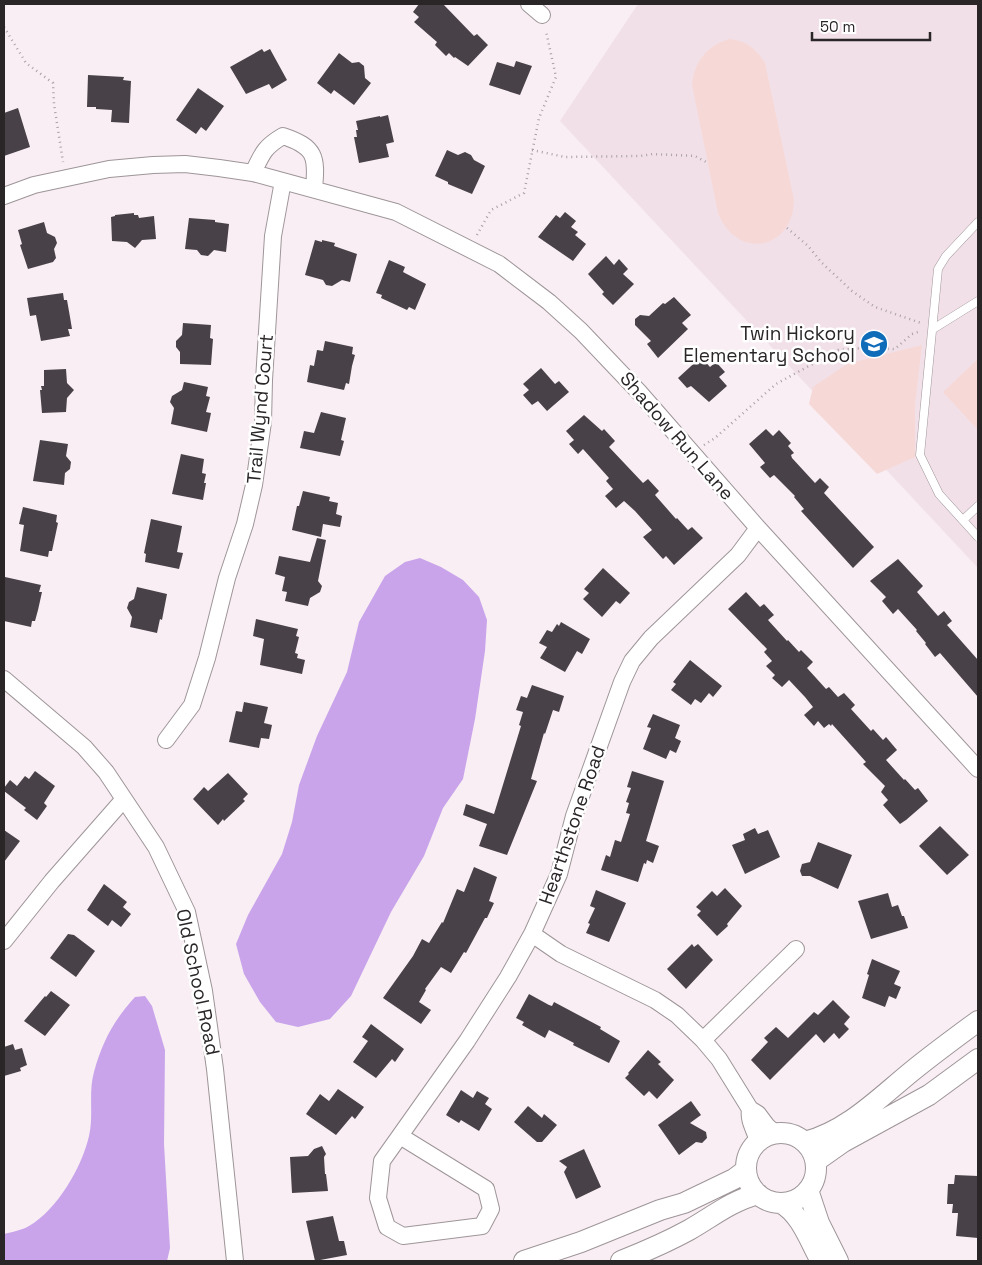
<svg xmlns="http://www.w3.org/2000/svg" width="982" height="1265" viewBox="0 0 982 1265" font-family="'Space Grotesk',sans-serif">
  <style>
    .built { fill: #f2e0e9 }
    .green { fill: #f6d9d6 }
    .water { fill: #c9a4eb }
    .building { fill: #484248 }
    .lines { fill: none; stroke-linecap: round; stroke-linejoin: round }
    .service-casing { stroke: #9e9599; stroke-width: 9 }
    .minor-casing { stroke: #9e9599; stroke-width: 18 }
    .tertiary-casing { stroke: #9e9599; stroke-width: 22 }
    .path { stroke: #a9a1a5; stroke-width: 2.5; stroke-dasharray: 1 4; stroke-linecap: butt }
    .service { stroke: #fff; stroke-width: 8 }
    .minor { stroke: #fff; stroke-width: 16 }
    .tertiary { stroke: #fff; stroke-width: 20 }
    .labels { text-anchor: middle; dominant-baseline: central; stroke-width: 5; stroke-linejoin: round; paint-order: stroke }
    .poi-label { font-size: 19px; fill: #2a2628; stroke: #fff; text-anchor: end }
    .street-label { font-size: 19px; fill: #2a2628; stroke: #fff }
  </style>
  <rect width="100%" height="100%" fill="#f8eef3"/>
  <path class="built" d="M638 4H978V568L560 121Z"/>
  <path class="green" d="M730 39C747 41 756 49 765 63L794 200C793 250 737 261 718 213L692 85C694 62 707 45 730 39Z
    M922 345 915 404V457L877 474 809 404 813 387 847 364Z
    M978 359V430L943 392Z"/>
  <path class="water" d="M420 558 441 567 463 580 479 597 487 620 485 651 475 719 463 779 443 808 424 856 391 912 351 996 330 1019 298 1027 276 1022 260 1002 244 974 236 944 248 915 282 854 292 822 299 785 317 736 347 672 359 622 385 576 405 562Z
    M145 996 152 1006 165 1050 164 1144 170 1248 167 1261H4V1234C12 1232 22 1230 29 1226 57 1210 82 1167 89 1136 94 1115 88 1093 94 1072 102 1042 114 1020 135 997Z"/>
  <path class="building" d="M419 4H443L474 36 477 34 488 45 468 66 455 57 454 58 449 53 446 56 435 45 437 42 414 22 419 17 413 12Z
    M262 49 264 52 270 49 287 80 272 89 269 84 246 94 230 67Z
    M339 53 352 63 359 62 364 66 365 78 371 83 354 105 334 90 331 94 317 83Z
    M516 61 532 66 520 95 489 85 497 62 514 67Z
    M88 75 124 77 123 80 131 81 129 123 111 122 112 110 96 109V107H87Z
    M198 88 224 106 206 131 201 127 196 134 176 120Z
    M18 108 30 147 4 156V113Z
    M388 115 394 142 386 144 389 157 359 163 354 137H357L356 130H358L356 121 380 116V117Z
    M447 150 458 155 465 152 471 155 474 160 485 166 472 194 448 184V182L435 176Z
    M565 212 576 221 571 227 578 232 575 235 586 244 573 261 538 237 556 215 560 218Z
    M134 213V215H138L139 218 154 216 156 239 142 240 135 248 127 242 112 241 111 217 115 216V215Z
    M189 218 215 220V222L229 224 226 252 214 250 208 256 201 255 197 250 185 249Z
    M44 222 47 233 55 237 57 243 54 249 56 258 53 262 28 269 20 245 22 244 18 230Z
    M315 240 322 242V240L335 243 334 246 357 254 350 282 342 280 332 286 326 285 323 280 305 275Z
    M606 256 614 265 619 259 628 269 623 274 634 284 613 305 602 294 604 292 588 274Z
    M389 260 405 267 403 272 426 284 415 310 409 307 407 310 381 298 382 295 376 293Z
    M63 293 64 300H67L70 317 72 329H68L70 336 41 341 36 315 30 316 27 298Z
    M674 297 691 315 682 323 688 329 658 358 647 344 651 341 635 325V319L640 315 649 316 663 303 665 304Z
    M183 323 211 325 210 338 213 339 211 365 180 364V352L176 347V341L182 335Z
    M325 341 353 347 352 354 355 355 352 366 349 384 346 383 344 390 307 382 310 365 314 366 317 350 323 351Z
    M701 357 710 367 716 362 725 372 719 377 727 386 709 402 691 386 687 388 678 378Z
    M541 368 555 384 559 381 569 392 547 411 538 401 532 405 523 395 529 390 523 384Z
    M66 369 67 383 74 390 67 398 66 412 42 413 40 390H42L41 386H44V370Z
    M184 382 208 387 206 396 210 397 206 412 211 413 207 432 171 424 174 408 170 402 172 396 182 390Z
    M321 412 346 418 341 440 344 441 340 456 300 448 304 431 314 433Z
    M584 415 602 431 604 429 615 441 609 447 643 483 648 479 659 491 655 495 676 519 677 518 688 530 692 527 703 538 674 565 666 556 663 559 643 537 652 530 635 511 624 501 616 508 605 496 613 489 606 481 609 478 583 449 578 454 569 444 574 440 566 431Z
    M766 429 773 436 779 430 791 443 788 446 794 453 791 455 792 458 815 483 820 478 829 487 824 493 874 547 853 568 801 511 804 509 794 497 795 496 774 475 770 478 760 467 765 463 749 444Z
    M40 440 68 444 66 456 71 462 70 469 65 473 64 485 33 481Z
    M181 454 204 459 202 473 206 474 204 483H206L203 500 172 494Z
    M303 491 330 497 329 501 338 503 336 514 342 516 340 527 323 524 321 537 292 530 297 506H299Z
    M23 507 57 515 56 522 58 523 52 551H49L48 557 20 551 24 525 19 524Z
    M151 519 182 526 177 552 183 553 179 569 145 562 146 554 144 553Z
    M317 538 326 540 318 581 322 586 320 592 310 598 308 606 285 601 287 592 282 591 285 577 275 574 279 556 310 562Z
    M898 559 923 586 917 592 938 616 944 611 952 621 947 625 978 660V697L940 653 935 657 925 644 926 643 916 631 917 630 898 609 893 614 882 601 886 597 870 581Z
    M603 568 630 593 620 604 616 601 602 617 583 599 589 593 584 589Z
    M5 577 41 585 39 592H42L38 610 35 621H32L31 627 4 621V584Z
    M137 587 167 594 162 620 160 619 157 633 130 627 132 617 127 608 129 602 134 599Z
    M746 592 760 607 764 604 774 615 768 620 787 641 788 640 799 652 801 650 813 662 807 668 826 689 829 687 838 697 844 693 855 705 851 709 871 731 873 729 883 740 886 737 897 750 886 760 904 780 905 779 915 790 918 788 928 801 906 820 900 824 883 805 888 800 881 792 885 786 863 764 866 762 832 724 831 726 829 724 824 728 818 721 814 726 804 715 813 707 805 697 789 680 782 687 772 678 775 675 766 666 772 661 764 652 767 649 728 609Z
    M256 619 298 629 296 636 299 637 295 653 298 654 297 658 305 660 302 674 260 665 264 639 253 636Z
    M561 622 590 639 582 654 577 651 565 672 540 658 547 647 539 643 547 630 552 632 557 624 559 626Z
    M690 660 722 686 713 697 709 693 701 703 695 699 691 705 671 690 676 684 673 682Z
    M532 685 564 696 559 712 553 710 545 734 544 733 531 779 537 781 507 855 479 846 487 824 463 815 466 804 494 814 521 726 519 725 523 712 516 710 521 696 527 698Z
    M244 702 268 707 264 723 272 725 269 739 261 738 259 748 229 742 236 711 242 712Z
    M653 714 680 725 675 738 681 741 676 753 670 750 666 759 643 749 651 728 647 727Z
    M35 771 55 786 44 803 47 806 37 820 24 810 26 808 4 791V788L10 780 17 786 25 776 29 779Z
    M632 771 664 781 646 841 659 846 653 863 647 860 646 864 644 863 638 882 601 870 606 855 610 857 615 840 621 842 630 814 626 813 629 803 626 802 631 788 627 787Z
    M228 773 248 794 243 799 245 801 224 821 223 819 218 825 193 799 204 787 208 791Z
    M940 826 969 855 947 875 919 846Z
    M755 828 758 834 768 830 780 857 745 874 732 845 745 840 743 834Z
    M4 830 20 841 4 862Z
    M818 842 852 855 838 889 810 876H802L800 871 802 864 810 862Z
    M474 867 497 877 489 901 494 903 487 918H485L466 953 464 952 451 973 441 967 425 989 426 990 419 1002 431 1010 421 1024 383 998 413 956 422 939 429 943 442 922 443 923 457 889 464 892Z
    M104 884 127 902 123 907 131 914 121 927 112 920 108 926 87 910Z
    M725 888 742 906 727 924 728 926 717 936 697 915 701 911 696 907 712 891 717 896Z
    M596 890 626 903 609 942 586 933 590 924 588 923 595 908 590 906Z
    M888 893 892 907 898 905 902 916H904L908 928 871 939 858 901Z
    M68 934 74 935 95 951 76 977 50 958Z
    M692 944 694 947 698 944 713 960 686 989 667 969Z
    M872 959 900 971 894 984 901 987 896 999 889 996 885 1007 862 998 869 975 867 974Z
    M51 991 70 1005 45 1036 24 1021 45 996 46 997Z
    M529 994 549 1005 552 1006 554 1002 601 1027 600 1029 620 1041 609 1063 573 1045 574 1043 549 1030 545 1038 522 1025 524 1022 516 1018Z
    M833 1000 850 1017 844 1024 849 1029 839 1039 834 1033 824 1043 816 1034 770 1080 751 1060 768 1042 764 1038 776 1027 788 1038 814 1012 818 1015Z
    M371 1024 404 1049 395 1062 392 1059 376 1078 353 1062 368 1041 362 1037Z
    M13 1044 15 1050 22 1048 27 1065 20 1068 21 1071 4 1076V1047Z
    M648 1050 661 1062 658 1064 674 1080 657 1099 649 1091 644 1096 625 1078 629 1074 628 1073Z
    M338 1089 364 1107 355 1119 352 1116 336 1135 306 1114 320 1094 329 1101Z
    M461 1090 473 1098 477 1091 489 1098 485 1104 492 1109 479 1131 461 1120 459 1123 446 1115Z
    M691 1101 701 1115 690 1123 706 1132 707 1138 702 1143 696 1142 679 1155 658 1125Z
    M528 1106 542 1118 544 1114 557 1125 542 1142H537L514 1122Z
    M322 1146 326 1154 324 1157 325 1174H326L328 1191 292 1193 290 1157 308 1156 314 1149Z
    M584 1149 601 1187 576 1199 564 1172 567 1167 559 1161Z
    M955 1175 978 1176V1238L956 1236 958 1213H952L953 1204H947L948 1184H954Z
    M333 1216 339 1241H344L347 1255 315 1261 306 1221Z"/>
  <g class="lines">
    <defs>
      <path id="service" d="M978 222 946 256 938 269 920 455 939 494 978 537
        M933 329 978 301
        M963 520 978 506"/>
      <path id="minor" d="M529 4 542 15
        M253 173C262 154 264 147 283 136 316 147 317 157 314 189
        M4 196 34 185 109 169 153 165 185 164 219 168 253 173 396 212 499 264 549 302 581 331 639 392 758 528 978 769
        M4 679 84 747 106 772 156 847 187 912 204 991 215 1069 235 1261
        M166 740 192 705 207 658 227 578 245 524 254 485 263 422 264 380 273 236 283 181
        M532 934 561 954 655 1000 677 1015 703 1040 719 1059 750 1109 758 1114 767 1126 775 1133
        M4 941 52 881 124 799
        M703 1040 796 949
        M750 1109C748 1122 755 1129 758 1142
        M400 1136 486 1189 491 1209 482 1226 403 1236 387 1227 378 1198 382 1161 467 1041 508 977 532 934 559 874 574 816 622 682 632 661 651 638 738 555 758 528"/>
      <path id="tertiary" d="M746 1168a35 35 0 1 1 70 0a35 35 0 1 1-70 0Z
        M805 1142C847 1131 878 1099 911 1072 933 1054 955 1038 978 1021
        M816 1161 843 1142 929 1095 978 1059
        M808 1190 819 1223 838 1261
        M781 1203C801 1214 810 1242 821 1261
        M524 1261 581 1242 660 1210 684 1203 734 1179 746 1170
        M621 1261C644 1252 667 1242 689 1230 712 1217 731 1201 758 1194"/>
    </defs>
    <use href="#service" class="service-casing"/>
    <use href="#minor" class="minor-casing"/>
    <use href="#tertiary" class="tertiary-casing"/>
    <path class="path" d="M4 27 26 63 53 83 54 104 63 162
      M532 150 565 157 640 156 653 154 695 156 708 163
      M787 228 808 246 822 263 852 291 875 307 921 323
      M477 235 491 210 524 193 539 118 556 77 546 31
      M704 445 715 438 776 384 838 350 863 348 895 349 912 334 921 331"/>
    <use href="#service" class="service"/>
    <use href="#minor" class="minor"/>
    <use href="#tertiary" class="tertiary"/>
  </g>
  <defs>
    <symbol id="school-disc" viewBox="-11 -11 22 22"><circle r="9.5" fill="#0f6cb9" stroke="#fff"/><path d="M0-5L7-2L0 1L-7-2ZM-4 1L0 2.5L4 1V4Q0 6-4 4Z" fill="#fff"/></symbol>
  </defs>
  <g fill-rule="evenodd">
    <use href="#school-disc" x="858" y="328" width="32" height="32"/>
  </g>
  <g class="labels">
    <g class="poi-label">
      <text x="855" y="333">Twin Hickory<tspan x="855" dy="22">Elementary School</tspan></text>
    </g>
    <g class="street-label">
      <text transform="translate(260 409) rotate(-85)">Trail Wynd Court</text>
      <text transform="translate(677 436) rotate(49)">Shadow Run Lane</text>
      <text transform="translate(572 825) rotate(-71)">Hearthstone Road</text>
      <text transform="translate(198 982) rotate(78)">Old School Road</text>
    </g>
  </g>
  <rect width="982" height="1265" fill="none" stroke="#2a2628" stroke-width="10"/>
  <path d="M812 32v8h118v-8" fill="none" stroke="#2a2628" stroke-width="2.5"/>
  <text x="820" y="32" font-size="15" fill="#2a2628" stroke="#ffffff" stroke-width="4" paint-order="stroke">50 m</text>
</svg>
